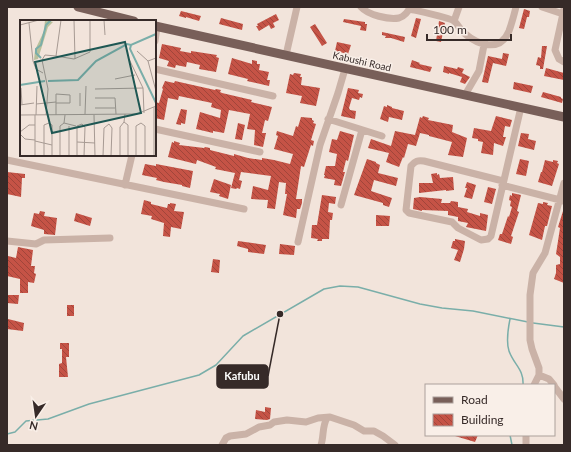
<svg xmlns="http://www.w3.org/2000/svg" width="571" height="452" viewBox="0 0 571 452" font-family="Lato,sans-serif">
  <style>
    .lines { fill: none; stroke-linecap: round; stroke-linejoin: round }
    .stream { stroke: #7aaea9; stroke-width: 1.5 }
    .building { fill: url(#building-back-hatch) }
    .minor { stroke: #cab2a7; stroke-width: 7 }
    .major { stroke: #785f59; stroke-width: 9 }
    .labels { text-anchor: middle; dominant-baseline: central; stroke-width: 3; stroke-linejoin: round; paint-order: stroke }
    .street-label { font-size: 10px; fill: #362a28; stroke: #f9efe8 }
    .inset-river { fill: none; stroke: #7aaea9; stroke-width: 2 }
    .inset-road { fill: none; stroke: #a79a93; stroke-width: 1 }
    .view { fill: #1e5753; fill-opacity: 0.15; stroke: #1e5753; stroke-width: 2 }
    .inset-edge { fill: none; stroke: #362a28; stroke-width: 2 }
    .leader { fill: none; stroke: #362a28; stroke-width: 1.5 }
    .callout-dot { fill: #362a28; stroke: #f9efe8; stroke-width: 1.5 }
    .callout { fill: #362a28; stroke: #362a28; stroke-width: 1.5 }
    .callout-label { font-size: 11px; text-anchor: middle; font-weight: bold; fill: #fff }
  </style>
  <defs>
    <pattern id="building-back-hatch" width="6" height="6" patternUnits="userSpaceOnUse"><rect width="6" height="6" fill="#c55346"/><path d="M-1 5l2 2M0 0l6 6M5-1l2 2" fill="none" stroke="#a1453a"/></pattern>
  </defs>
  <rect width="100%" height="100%" fill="#f2e4db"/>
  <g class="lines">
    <path class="stream" d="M510 319C508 329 506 342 509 351 514 365 524 369 523 385
      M533 323 564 327
      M7 434 15 432 26 421 48 419 89 404 199 375 216 365 243 336 324 289 340 286 358 287 420 304 442 308 473 311 528 322
      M510 435 512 445"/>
  </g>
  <path class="building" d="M524 9 530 11 529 17H527L524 29 519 28Z
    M181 11 201 16 199 21 186 17V18L179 16Z
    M276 14 279 20 273 23 275 27 271 29 269 25 259 31 256 26H258L257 24Z
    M221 18 243 24 242 30 219 24Z
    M416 18 421 19 416 38 411 36Z
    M344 19 365 22V24H367L366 31 360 30 361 26 343 22Z
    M439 21 445 23 441 42 436 41Z
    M315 24 327 43 322 46 310 27Z
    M382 32 405 37 404 42 391 38H385L386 36 382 35Z
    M337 42 351 45 348 54 335 51Z
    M162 44 181 48 180 51 191 53V51L217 55 216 57 219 58 216 72 199 69 200 65 187 62 186 67 176 65 175 68 167 66 169 61 159 58Z
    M542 46H547L543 69H540V66L536 65 538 57 541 58Z
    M503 53 509 54 506 66 493 63 488 83 482 82 488 56 502 59Z
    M232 58 252 64V60L257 61V64H260L259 70 269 72 267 80H270L269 86 247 81 248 79 228 74Z
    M412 60 420 63 419 64 432 67 430 72 410 67Z
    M444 66 457 69 458 67 464 69 462 73 470 77 465 84 460 82 462 77 449 73V74L443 72Z
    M546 68 564 73V80L544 76Z
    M294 73 301 74 300 77H302L301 85 320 88 316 106 300 103 302 96 286 93 290 74 293 75Z
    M165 81 174 83 175 81 215 90 216 89 221 90 220 92 222 93 252 100 251 102 272 107 268 121 265 120 262 133H266L263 147 254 145 255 130 247 129 250 114 229 110 224 133 213 131V133L196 129 200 112 220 118 221 110 211 107 212 103 179 96 178 100 168 98 164 120 155 118V102L159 103 163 89 162 88Z
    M514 82 533 86 531 93 513 89Z
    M348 88 359 90 358 93 363 94 362 98 360 97 359 100 352 98 349 108 350 110 356 111 355 119 341 116Z
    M543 92 561 97V98L563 99 562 103 541 97Z
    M387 105 392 107V108L404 111 402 120 389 117 388 122 380 119 384 106 387 107Z
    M181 109 187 110 185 124 181 123V125L176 124Z
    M423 116 429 118 428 120 453 125 452 132 467 138 463 157 448 155 452 142 429 136V135L420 133 416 146 408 144 404 158 403 157 399 167 386 162 389 153 368 148 371 139 391 146 395 131 415 135 420 117 422 118Z
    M496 116 512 120 510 127 505 126 503 137H506L503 146 494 143 493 155 481 153 483 142 478 141V139L472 138 474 128 491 131Z
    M301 117 312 118V120L314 121 313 123 316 124 311 140 314 141 313 146 311 145 310 148 304 167 301 166 296 199H302V203L300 209H297L296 218 283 215 287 194H285L286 183 279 182 275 209 267 208 268 200 251 199 253 186 268 190 271 176 241 172 239 180 242 181 240 189 237 188 236 189 231 188 235 173 215 169 216 167 197 160 196 164 168 157 172 142 174 143V141L180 143 179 145 204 148 205 147 210 148V150L234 156V154L248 158 262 160V158L274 160 290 164 293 154 274 149 278 136 276 135 277 131 293 136 296 126 298 127Z
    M238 123 245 125 242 140 235 139Z
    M340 131 354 135 348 161 346 160 343 172H345L341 186 334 185 335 180 324 178 325 175H324L326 166H335L337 154 329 152 332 139 337 140Z
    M521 133 529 134 528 139 536 141 534 150 518 146Z
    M367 159 376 162V163L380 165 378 173 398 178 396 186 374 180 371 191 392 198 389 207 383 205V203L354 195Z
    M520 159 529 161 526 176 516 174Z
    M545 160 553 162V160L558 161 557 163 559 164 552 186 538 182 541 172H542Z
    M145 164 156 166V164L193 171 190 188 182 186V185L164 182 156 180 157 178 142 175Z
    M7 172 25 174V178H22L21 197 7 194Z
    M437 173V175L439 174 440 178 453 177 454 190 446 191V190L419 193V183H433L431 174Z
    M214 179 231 185 228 199 219 196 220 194 210 192Z
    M467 182 476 185 472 199 464 197 467 188H465Z
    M488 187 496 189 492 204 484 202Z
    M512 193 521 195 517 211 519 212 511 236 513 237 511 244 498 240 500 234H502L508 216 509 217 512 207 510 206 511 201 509 200 510 195 512 196Z
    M322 195 336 197 335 204 329 203 328 212 333 213 332 220H330L329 239H322V241H317L318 239 311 238 312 225H317Z
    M420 197 442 199 441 203H450L451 201 458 202V207L468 209 467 212 480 216V213L488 215 486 231 466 227 468 223 458 221V217L448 215V211L422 210V211L413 209 414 198Z
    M144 200 151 202V204L167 208 168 204H170V203L176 204 174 211 184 212 181 229 171 227 170 237 163 236 164 223 151 219 152 216 141 214Z
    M543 202 548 203 547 205 552 206 547 226H545L542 240 529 235 538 203 543 204Z
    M40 211 45 212 44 216 57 218 55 235 44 234V230L31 226 34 213 39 214Z
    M563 211H564V283L554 279 556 273V265L560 264V257L556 254 560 228 558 227Z
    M76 213 92 218 90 226 74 221Z
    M376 215 390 216 389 226H376Z
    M455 239 465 241 464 249 460 262 454 260 458 250 451 248 453 241H455Z
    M238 241 266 245 264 254 248 252V249L237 246Z
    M280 244 295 246 294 255 279 254Z
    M18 247 33 250 31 266H35L34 273 36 274 34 283 28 282V293H20V279L7 276V258L8 256 16 258Z
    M213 259 220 260 219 273 211 272Z
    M7 295H19L18 304 7 303Z
    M67 305H74V316H67Z
    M8 319 24 323 23 331 7 329Z
    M60 343H69V357H66L68 377H59V364L62 363V349H60Z
    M265 407 271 408 270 419 267 420 255 419 256 410 265 412Z
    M455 435H478L475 442 455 436Z"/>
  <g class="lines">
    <path class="minor" d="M361 7C368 15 389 20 399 18 405 16 408 12 410 7
      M542 7 563 14
      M410 9C418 11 450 18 454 21 458 24 460 30 464 33 478 45 500 53 509 31 512 23 514 15 516 7
      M564 9 555 50 559 59 564 62
      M454 21 459 7
      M155 41 157 27
      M286 55 297 7
      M155 69 273 96
      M465 95 479 71 484 45
      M328 119 382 136
      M155 129 260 152
      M7 160 244 209
      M503 181 424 161C418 160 415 161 411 166L406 210 409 213 452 222 458 228 481 240 488 239 491 236 521 107
      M125 185 132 155
      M502 185 564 201
      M341 205 362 130
      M7 241 36 244 44 240 110 238
      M298 242 320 145 338 93 345 69
      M539 375 549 379 554 385
      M534 385 539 375V368L532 349 530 340V295L533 273 545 253 564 183
      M554 386 564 399
      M526 435V445
      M222 445 226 438 230 436 246 434 259 427 270 425 274 422 287 420 306 422 318 418 330 417 354 425 364 431H374L383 436 395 445
      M321 445C324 436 322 426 327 418"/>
    <path class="major" d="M78 7 134 21
      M155 26 564 117"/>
  </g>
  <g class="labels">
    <g class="street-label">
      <text transform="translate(362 61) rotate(13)">Kabushi Road</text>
    </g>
  </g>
  <g transform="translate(20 20)">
    <rect width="136" height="136" fill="#f2e4db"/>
    <path d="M25 0 33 2 28 7 18 39 14 40 15 30 24 11Z" fill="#b9c09b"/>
    <path class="inset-river" d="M111 25 110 29 136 83M21 38 16 33V29L21 25 26 5 31 0M28 61 58 60 76 41 107 24 111 25 136 14M0 65 25 61"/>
    <path class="inset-road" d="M54 0 55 39M84 0 85 15M9 3 13 41 16 49 23 53M0 5 19 0M117 31 128 41M36 36 54 39 70 32V0M136 38 128 41 136 71M109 39 123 68M95 59 115 55M1 68 2 85M75 69 123 68 124 93M75 78H95L96 94M16 84 36 82M0 85 14 83M60 86V73M75 88H95M65 94 66 66M0 95 117 94 136 86M15 95V136M16 95 17 66M26 95 28 69 22 40 25 35 36 36 41 0M36 95V74L50 75V83H36M74 95 75 136M104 102 108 105V136M44 103 56 106M0 112 9 105H15M0 114 5 119 15 120M15 121 32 125M57 122 75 123M24 136V105L29 103 32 105V136M40 136V106L44 103 45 95M49 136V106M57 136V106L62 104 65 107 64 136M83 136 84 108 89 104 92 108 91 136M100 136V107L104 102 105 94M116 136V106L121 103 125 106V136M134 136V87"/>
    <path class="view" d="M105 22 121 93 32 113 15 42Z"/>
    <rect width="136" height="136" class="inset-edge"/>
  </g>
  <path class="leader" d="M280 314L268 376"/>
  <circle class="callout-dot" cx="280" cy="314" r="4"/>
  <rect class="callout" x="217" y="365" width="51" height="23" rx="4"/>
  <g class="callout-label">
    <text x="242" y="380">Kafubu</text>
  </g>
  <rect width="571" height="452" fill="none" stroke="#362a28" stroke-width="16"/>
  <rect x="425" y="384" width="130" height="52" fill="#f9efe8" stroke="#aba09b"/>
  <rect x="433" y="397" width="20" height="6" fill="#785f59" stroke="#aba09b"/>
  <text x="461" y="404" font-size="12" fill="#362a28">Road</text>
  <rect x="433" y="414" width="20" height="12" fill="url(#building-back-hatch)" stroke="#aba09b"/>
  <text x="461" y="424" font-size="12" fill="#362a28">Building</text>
  <g transform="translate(36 416) rotate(193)" stroke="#f9efe8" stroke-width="3" paint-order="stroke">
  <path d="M0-3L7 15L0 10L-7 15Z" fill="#362a28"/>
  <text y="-6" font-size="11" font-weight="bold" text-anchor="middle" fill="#362a28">N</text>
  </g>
  <path d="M427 34v6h84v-6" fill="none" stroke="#362a28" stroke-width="2"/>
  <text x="433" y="34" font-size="12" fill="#362a28" stroke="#f9efe8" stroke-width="3" paint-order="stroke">100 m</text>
</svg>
